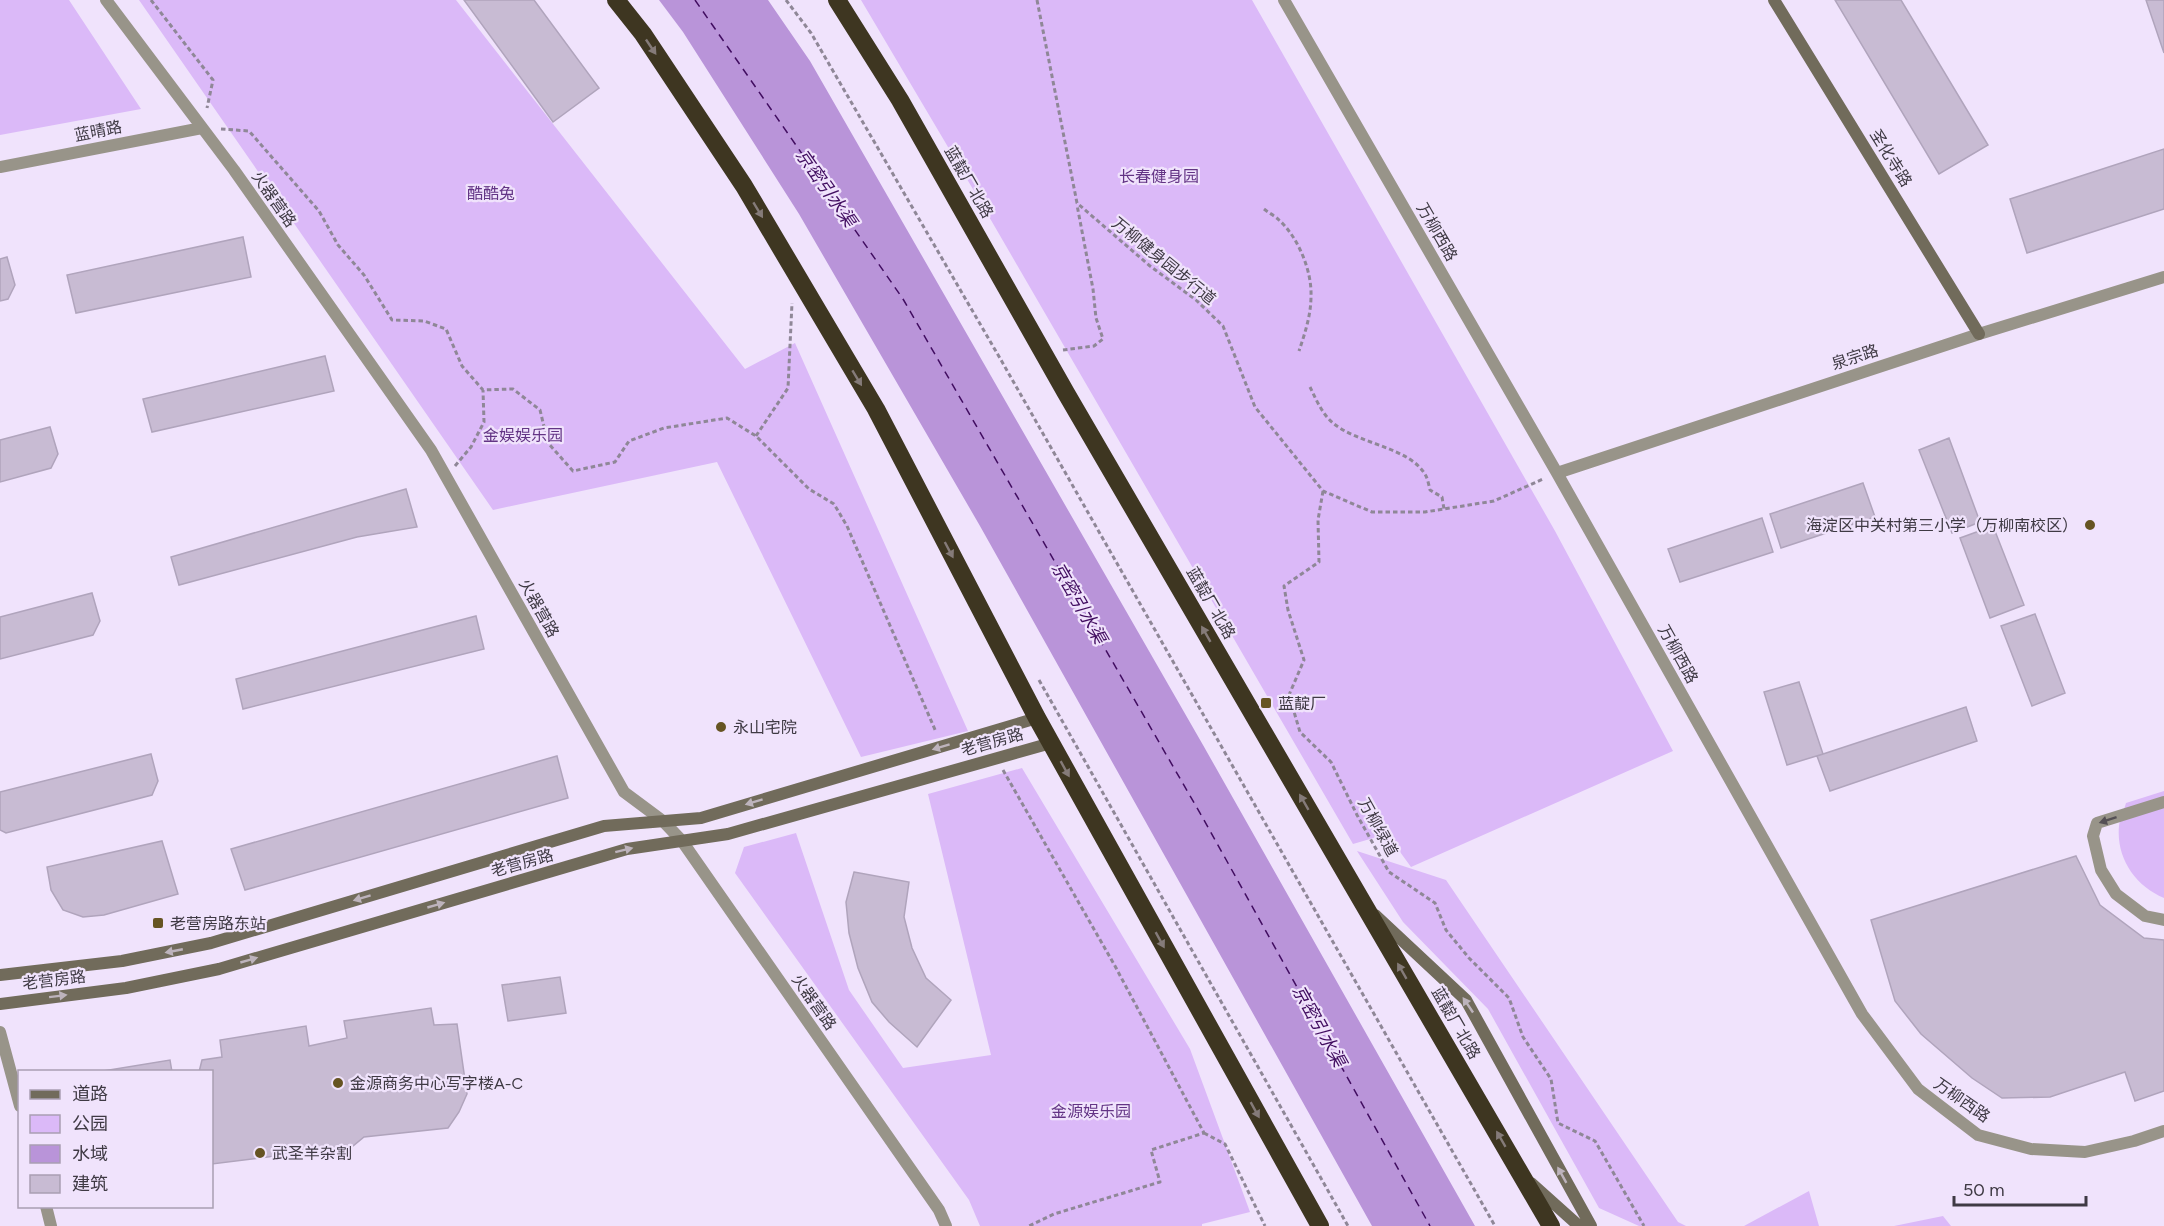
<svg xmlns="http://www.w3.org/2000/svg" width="2164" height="1226" viewBox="0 0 2164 1226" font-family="Figtree,'Noto Sans SC',sans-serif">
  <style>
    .green { fill: #dbb9f8 }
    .water { fill: #b994d9 }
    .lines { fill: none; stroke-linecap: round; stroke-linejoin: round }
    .ferry { stroke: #410d60; stroke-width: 1.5; stroke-dasharray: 8 6; stroke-linecap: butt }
    .building { fill: #c8bbd3; stroke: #b0a4bc; stroke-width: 1.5 }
    .path { stroke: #8f8797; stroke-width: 3; stroke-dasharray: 4.5 3; stroke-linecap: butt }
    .street { stroke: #989489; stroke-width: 12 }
    .secondary { stroke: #716b5b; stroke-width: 12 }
    .highway { stroke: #3e3621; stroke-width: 18 }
    .oneway { fill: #857b79 }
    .oneway2 { fill: #bdb3bc }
    .oneway3 { fill: #555055 }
    .poi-dot { fill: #665422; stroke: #f0e3fc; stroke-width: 2 }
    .labels { text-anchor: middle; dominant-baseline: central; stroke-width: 4.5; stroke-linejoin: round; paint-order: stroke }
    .street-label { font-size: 16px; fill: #3f3a44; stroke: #f0e3fc }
    .park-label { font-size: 16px; fill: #633485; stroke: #f0e3fc }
    .poi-label { font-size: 16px; fill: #3f3a44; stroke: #f0e3fc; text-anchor: start }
    .water-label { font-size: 18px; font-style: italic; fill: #410d60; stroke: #f0e3fc }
  </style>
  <rect width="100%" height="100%" fill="#f0e3fc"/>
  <path class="green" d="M0 0H69L141 109 0 135Z
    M139 0H456L745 369 795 343 968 731 861 757 717 462 493 510Z
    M861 0H1252L1555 531 1673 751 1411 867 1387 834 1353 844 977 196Z
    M1022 768 1190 1049 1250 1212 1202 1224V1226H980L969 1200 735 873 744 847 796 833 849 990 903 1068 991 1055 928 794Z
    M2164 791V898C2135 886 2116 858 2119 826 2120 818 2124 810 2126 803Z
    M1357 851 1446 880 1678 1222 1686 1226H1639L1599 1208 1488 1009 1403 922Z
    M1809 1191 1819 1226H1744Z
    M1943 1216 1951 1226H1894Z"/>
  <path class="water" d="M659 0H768L810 61 1203 745 1475 1226H1372L980 526 799 214 683 32Z"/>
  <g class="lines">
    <path class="ferry" d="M695 0 903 299 1204 820 1430 1226"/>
  </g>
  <path class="building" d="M464 0H534L599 88 553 122Z
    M1835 0H1901L1988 145 1939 174Z
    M2146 0H2164V53Z
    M2164 149V209L2027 253 2010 199Z
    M243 237 251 277 76 313 67 275Z
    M7 257 15 285 8 299 0 301V259Z
    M325 356 334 391 152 432 143 399Z
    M50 427 58 454 51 468 0 482V440Z
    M1949 438 1980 522 1952 533 1919 450Z
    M1863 483 1875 517 1781 548 1770 514Z
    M406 489 417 527 357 537 179 585 171 557Z
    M1762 518 1773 552 1680 582 1668 549Z
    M1993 526 2024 605 1990 618 1960 538Z
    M92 593 100 621 93 635 0 659V617Z
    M2035 614 2065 693 2032 706 2001 626Z
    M476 616 484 649 243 709 236 679Z
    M1799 682 1823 754 1787 765 1764 692Z
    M1966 707 1977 741 1830 791 1817 756Z
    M151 754 158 781 152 795 6 833 0 830V792Z
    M557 756 568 798 245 890 231 849Z
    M162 841 178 894 104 915 83 917 63 910 51 890 47 867Z
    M2076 856 2100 905 2144 938 2164 940V1091L2135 1101 2125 1072 2050 1097 2002 1098 1972 1078 1921 1034 1895 1001 1871 920Z
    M854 872 909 882 904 917 912 948 926 978 951 1000 917 1047 889 1022 872 1002 858 968 849 933 846 902Z
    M560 977 566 1013 508 1021 502 985Z
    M431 1008 434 1025 457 1024 467 1094 459 1112 448 1128 364 1137 353 1146 212 1164V1072H199L202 1060 222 1057 220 1040 306 1026 309 1046 347 1038 344 1021Z
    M170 1060 172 1072H97Z"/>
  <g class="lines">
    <path class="path" d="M151 0 213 80 207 108
      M786 0 811 33 1001 360 1495 1226
      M1037 0 1077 203 1150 266 1196 300 1223 326 1255 407 1323 491 1372 512H1425L1494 501 1543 479
      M221 129 249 131 319 211 338 245 364 275 392 320 424 321 446 329 462 366 483 390 513 389 540 410 548 443 573 471 615 462 629 441 664 428 727 418 756 436 809 489 834 504 847 526 936 732
      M1264 209C1269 213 1275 216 1279 220 1298 237 1312 271 1311 296 1311 315 1305 333 1299 351
      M1063 350 1094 346 1103 339 1096 318 1093 289 1077 205
      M1310 387C1316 399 1322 414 1333 423 1357 444 1411 447 1426 476 1428 480 1429 486 1430 490L1442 497 1444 509
      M756 436 788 388 792 303
      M455 466 471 447 484 422 483 390
      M1323 491 1318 520 1319 562 1284 586 1288 610 1304 660 1289 695 1300 732 1331 762 1357 815 1389 872 1435 903 1446 930 1469 958 1509 998 1523 1037 1551 1079 1558 1123 1595 1141 1644 1226
      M1039 680 1348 1226
      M1003 770 1115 966 1204 1133 1151 1150 1160 1182 1054 1214 1029 1226
      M1204 1133 1225 1144 1265 1226"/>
    <path class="street" d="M106 0 234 170 431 450 624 792 663 821 682 841 939 1210 946 1226
      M1284 0 1557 473 1862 1014 1918 1089 1978 1135 2031 1149 2085 1152 2134 1141 2164 1131
      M0 167 202 128
      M1557 473 1979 334 2164 277
      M2164 802 2097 823 2093 836 2101 870 2116 894 2145 916 2164 920
      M0 1032 20 1106
      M46 1206 51 1226"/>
    <path class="secondary" d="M1774 0 1979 334
      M1375 915 1466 1000 1591 1226
      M0 975 122 961 211 943 604 826 701 818 1037 718
      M0 1004 126 988 219 969 627 849 728 834 1051 743
      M1531 1183 1579 1226"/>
    <path class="highway" d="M616 0 643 34 744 186 876 409 1037 718 1320 1226
      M837 0 900 100 1066 393 1551 1226"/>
  </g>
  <defs><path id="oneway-solid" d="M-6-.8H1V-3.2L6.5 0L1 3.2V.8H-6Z" transform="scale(1.5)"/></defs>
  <g class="oneway">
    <use href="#oneway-solid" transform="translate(651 47) rotate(56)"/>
    <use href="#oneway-solid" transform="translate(758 210) rotate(59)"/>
    <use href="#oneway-solid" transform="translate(857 378) rotate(59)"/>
    <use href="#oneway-solid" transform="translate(949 550) rotate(62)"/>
    <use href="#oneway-solid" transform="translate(1206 634) rotate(-120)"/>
    <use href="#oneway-solid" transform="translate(1065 769) rotate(61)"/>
    <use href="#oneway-solid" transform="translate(1304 802) rotate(-120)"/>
    <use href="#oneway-solid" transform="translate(1160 940) rotate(61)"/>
    <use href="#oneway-solid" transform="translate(1402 971) rotate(-120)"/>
    <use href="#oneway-solid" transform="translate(1255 1110) rotate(61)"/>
    <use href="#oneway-solid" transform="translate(1501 1139) rotate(-120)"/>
  </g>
  <g class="oneway2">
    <use href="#oneway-solid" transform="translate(941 747) rotate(163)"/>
    <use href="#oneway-solid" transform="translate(754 802) rotate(163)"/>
    <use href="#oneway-solid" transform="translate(624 850) rotate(-14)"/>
    <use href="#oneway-solid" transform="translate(362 898) rotate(163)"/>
    <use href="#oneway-solid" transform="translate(436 905) rotate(-16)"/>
    <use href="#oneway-solid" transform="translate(174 951) rotate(169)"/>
    <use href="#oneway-solid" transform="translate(249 960) rotate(-16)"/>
    <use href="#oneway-solid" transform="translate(58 996) rotate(-7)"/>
    <use href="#oneway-solid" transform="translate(1468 1005) rotate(-124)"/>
    <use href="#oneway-solid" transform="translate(1562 1175) rotate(-119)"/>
  </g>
  <use class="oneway3" href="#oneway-solid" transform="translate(2108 820) rotate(162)"/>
  <g class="poi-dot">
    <circle cx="2090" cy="525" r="6"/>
    <rect x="1260" y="697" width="12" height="12" rx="3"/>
    <circle cx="721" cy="727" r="6"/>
    <rect x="152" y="917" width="12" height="12" rx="3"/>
    <circle cx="338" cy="1083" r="6"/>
    <circle cx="260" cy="1153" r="6"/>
  </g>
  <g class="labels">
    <g class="street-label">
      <text transform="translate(98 131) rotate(-11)">蓝晴路</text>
      <text transform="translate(1891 158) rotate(58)">圣化寺路</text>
      <text transform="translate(969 182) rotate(60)">蓝靛厂北路</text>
      <text transform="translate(274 199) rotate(55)">火器营路</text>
      <text transform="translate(1437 232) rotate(60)">万柳西路</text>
      <text transform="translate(1164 261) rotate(39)">万柳健身园步行道</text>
      <text transform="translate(1855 357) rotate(-18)">泉宗路</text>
      <text transform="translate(1211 603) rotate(60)">蓝靛厂北路</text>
      <text transform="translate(539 608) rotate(61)">火器营路</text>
      <text transform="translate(1678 654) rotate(61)">万柳西路</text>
      <text transform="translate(992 742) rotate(-16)">老营房路</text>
      <text transform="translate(1378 827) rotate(61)">万柳绿道</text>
      <text transform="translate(522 863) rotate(-16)">老营房路</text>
      <text transform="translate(54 980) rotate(-7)">老营房路</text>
      <text transform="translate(814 1002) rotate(55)">火器营路</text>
      <text transform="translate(1456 1023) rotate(60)">蓝靛厂北路</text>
      <text transform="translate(1962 1100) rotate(35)">万柳西路</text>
    </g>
    <g class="park-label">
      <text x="1159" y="176">长春健身园</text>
      <text x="491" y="193">酷酷兔</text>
      <text x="523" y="435">金娱娱乐园</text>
      <text x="1091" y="1111">金源娱乐园</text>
    </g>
    <g class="poi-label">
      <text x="2078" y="525" text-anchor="end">海淀区中关村第三小学（万柳南校区）</text>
      <text x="1278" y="703">蓝靛厂</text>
      <text x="733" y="727">永山宅院</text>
      <text x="170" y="923">老营房路东站</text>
      <text x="350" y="1083">金源商务中心写字楼A-C</text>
      <text x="272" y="1153">武圣羊杂割</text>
    </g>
    <g class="water-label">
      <text transform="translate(826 188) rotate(55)">京密引水渠</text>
      <text transform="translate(1079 603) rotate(60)">京密引水渠</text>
      <text transform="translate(1319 1026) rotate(61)">京密引水渠</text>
    </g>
  </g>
  <rect x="18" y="1070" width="195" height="138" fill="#f0e3fc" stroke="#a99fb2" stroke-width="1.5"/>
  <rect x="30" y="1090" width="30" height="9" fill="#716b5b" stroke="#a99fb2" stroke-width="1.5"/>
  <text x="72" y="1100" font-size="18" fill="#3f3a44">道路</text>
  <rect x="30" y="1115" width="30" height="18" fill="#dbb9f8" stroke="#a99fb2" stroke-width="1.5"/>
  <text x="72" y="1130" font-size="18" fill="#3f3a44">公园</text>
  <rect x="30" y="1145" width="30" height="18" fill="#b994d9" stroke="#a99fb2" stroke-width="1.5"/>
  <text x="72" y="1160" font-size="18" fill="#3f3a44">水域</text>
  <rect x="30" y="1175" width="30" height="18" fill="#c8bbd3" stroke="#a99fb2" stroke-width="1.5"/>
  <text x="72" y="1190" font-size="18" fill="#3f3a44">建筑</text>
  <path d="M1954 1196v9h132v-9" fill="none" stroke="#3f3a44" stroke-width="3"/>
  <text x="1963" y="1196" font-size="18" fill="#3f3a44" stroke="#f0e3fc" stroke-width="4.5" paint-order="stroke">50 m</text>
</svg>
